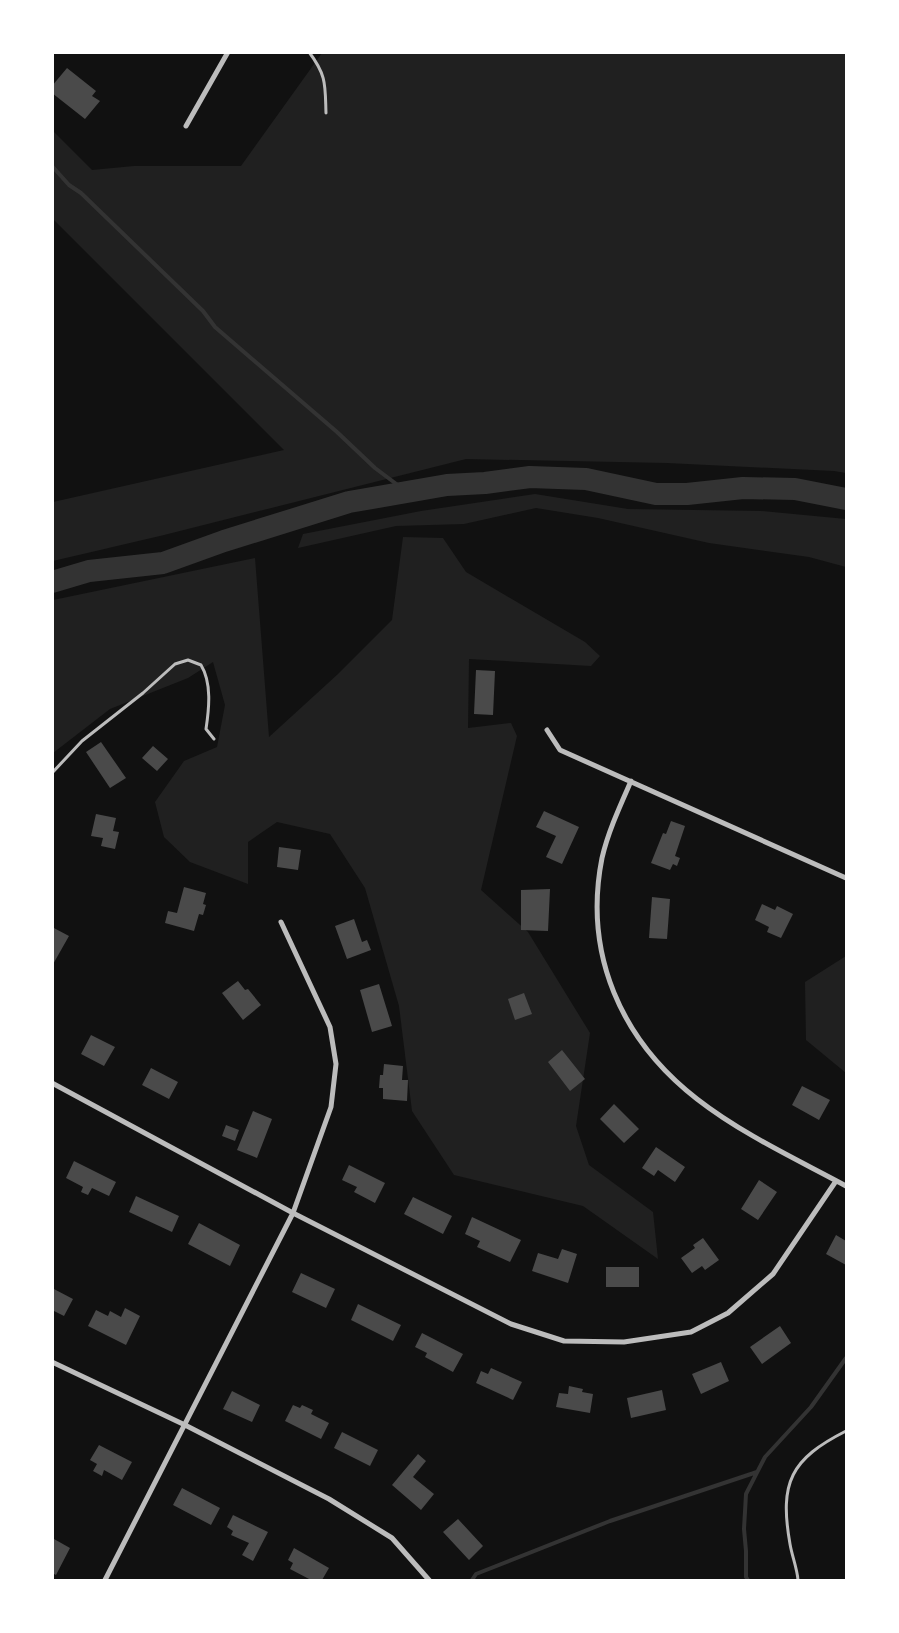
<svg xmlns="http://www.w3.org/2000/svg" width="899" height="1633" viewBox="0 0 899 1633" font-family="'Noto Serif',serif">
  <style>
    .green { fill: #202020 }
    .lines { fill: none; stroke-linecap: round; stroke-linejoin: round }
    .stream { stroke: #333; stroke-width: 4 }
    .river { stroke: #333; stroke-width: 22 }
    .building { fill: #4a4a4a }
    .service { stroke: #bcbcbc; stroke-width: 3 }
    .minor { stroke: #bcbcbc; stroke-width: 5 }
  </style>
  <rect width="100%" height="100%" fill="#111"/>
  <path class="green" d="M322 53H846V473L834 471 667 463 466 459 164 535 53 561V502L284 450 53 219 52 130 92 170 134 166H241Z
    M535 494 628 509 761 511 846 519V567L809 557 709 543 598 518 536 508 464 524 396 526 298 548 303 534 421 511Z
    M403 537 443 538 466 572 585 642 600 656 591 666 469 659 468 728 511 723 517 736 481 890 528 932 590 1033 576 1126 589 1165 653 1212 658 1259 583 1206 454 1175 412 1111 399 1006 365 888 330 834 277 822 248 842V884L190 862 164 837 155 802 184 761 217 747 225 705 213 662 188 678 110 709 53 753V600L255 558 269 737 338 674 392 620Z
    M846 956V1073L806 1040 805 982Z"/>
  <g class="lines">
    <path class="stream" d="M52 166 69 185 81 193 203 311 215 327 337 432 375 468 407 492
      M472 1580 476 1574 610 1521 757 1472
      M748 1580 746 1577V1551L744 1529 746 1494 765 1457 811 1407 846 1358"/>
    <path class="river" d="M52 582 89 571 163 563 224 541 349 502 447 485 485 483 530 477 586 479 656 494H687L743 488 795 489 846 499"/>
  </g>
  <path class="building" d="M67 68 96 91 92 96 100 101 85 119 52 93V86Z
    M476 670 495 671 493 715 474 714Z
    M101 742 126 778 110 788 86 752Z
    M153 746 168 759 157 771 142 758Z
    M544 811 579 827 562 864 546 857 556 836 536 827Z
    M96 814 116 818 113 831 119 832 115 849 101 846 103 838 91 836Z
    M671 821 685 826 675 856 680 858 677 866 673 864 670 870 651 863 663 833 666 834Z
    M279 847 301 850 298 870 277 867Z
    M184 887 206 893 203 904 206 905 203 915 199 914 194 931 165 923 168 911 177 913Z
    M550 889 548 931 521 930V890Z
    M652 897 670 899 667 939 649 938Z
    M762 904 775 910 777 906 793 914 781 938 767 932 769 927 755 920Z
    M354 919 362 942 367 940 371 950 347 959 335 926Z
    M52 927 69 936 52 966Z
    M238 981 245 990 248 989 261 1005 243 1020 222 993Z
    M379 984 392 1026 372 1032 360 990Z
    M524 993 532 1014 515 1020 508 999Z
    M91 1035 115 1047 104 1066 81 1054Z
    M562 1050 585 1079 570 1091 548 1062Z
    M384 1064 403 1066 402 1080H408L407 1101 383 1099V1088H379L380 1075H383Z
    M151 1068 178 1082 169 1099 142 1085Z
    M802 1086 830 1100 819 1120 792 1105Z
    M614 1104 639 1129 624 1143 600 1119Z
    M253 1111 272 1119 257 1158 237 1150Z
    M226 1125 239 1130 235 1141 222 1136Z
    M656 1147 685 1167 675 1182 658 1170 654 1176 642 1168Z
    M74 1161 116 1182 109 1196 92 1188 88 1195 81 1192 83 1187 66 1178Z
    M349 1165 385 1183 375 1203 354 1192 357 1187 342 1180Z
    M759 1180 777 1192 758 1220 741 1209Z
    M136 1196 179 1216 172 1232 129 1212Z
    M413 1197 452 1216 443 1234 404 1214Z
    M472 1217 521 1240 510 1262 477 1247 480 1241 465 1234Z
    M199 1223 240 1245 230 1266 188 1244Z
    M836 1235 846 1241V1265L826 1254Z
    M703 1238 719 1260 705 1270 702 1266 692 1273 681 1258 695 1248 693 1245Z
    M562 1249 577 1254 568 1283 532 1271 538 1253 558 1259Z
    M606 1267H639V1287H606Z
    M301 1273 335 1289 326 1308 292 1292Z
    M52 1288 73 1299 64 1316 52 1310Z
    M358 1304 401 1325 393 1341 351 1320Z
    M125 1308 140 1316 126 1345 88 1326 96 1310 108 1316 110 1311 121 1317Z
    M780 1326 791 1343 762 1364 750 1347Z
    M422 1333 463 1354 453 1372 425 1357 427 1353 415 1347Z
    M721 1362 729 1381 701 1394 692 1374Z
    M491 1368 522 1382 513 1400 476 1383 481 1371 488 1374Z
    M569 1386 583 1389 582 1392 593 1394 590 1413 556 1407 559 1393 568 1394Z
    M662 1390 666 1410 631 1418 627 1398Z
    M232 1391 260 1405 252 1422 223 1409Z
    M293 1405 300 1408 302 1405 313 1410 311 1414 329 1423 321 1439 285 1421Z
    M342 1432 378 1450 370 1466 334 1448Z
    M99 1445 132 1462 122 1480 104 1470 102 1476 93 1471 97 1464 90 1460Z
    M418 1454 426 1461 413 1477 434 1494 421 1510 392 1485Z
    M182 1488 220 1508 211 1525 173 1505Z
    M233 1515 268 1532 253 1561 242 1555 249 1543 231 1535 233 1531 227 1527Z
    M458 1519 483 1546 469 1560 443 1532Z
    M54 1539 70 1548 56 1575 52 1573Z
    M294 1548 329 1568 322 1580H311L290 1569 293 1563 288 1560Z"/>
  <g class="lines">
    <path class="service" d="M309 52C327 76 325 85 326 113
      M52 773 82 741 143 693 175 664 188 660 201 665C212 683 209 709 206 729L214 739
      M798 1580C797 1568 792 1556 790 1544 779 1482 791 1459 846 1431"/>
    <path class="minor" d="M186 126 228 52
      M547 730 560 750 846 878
      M631 781C620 806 608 832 602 858 583 954 621 1040 697 1099 742 1134 796 1159 846 1186
      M52 1083 293 1213 511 1324 564 1341 624 1342 691 1332 728 1313 773 1274 836 1181
      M52 1362 185 1425 329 1499 392 1538 429 1580
      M105 1580 293 1213 331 1107 336 1064 330 1027 281 922"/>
  </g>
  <rect width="899" height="1633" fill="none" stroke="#ffffff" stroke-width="108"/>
</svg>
